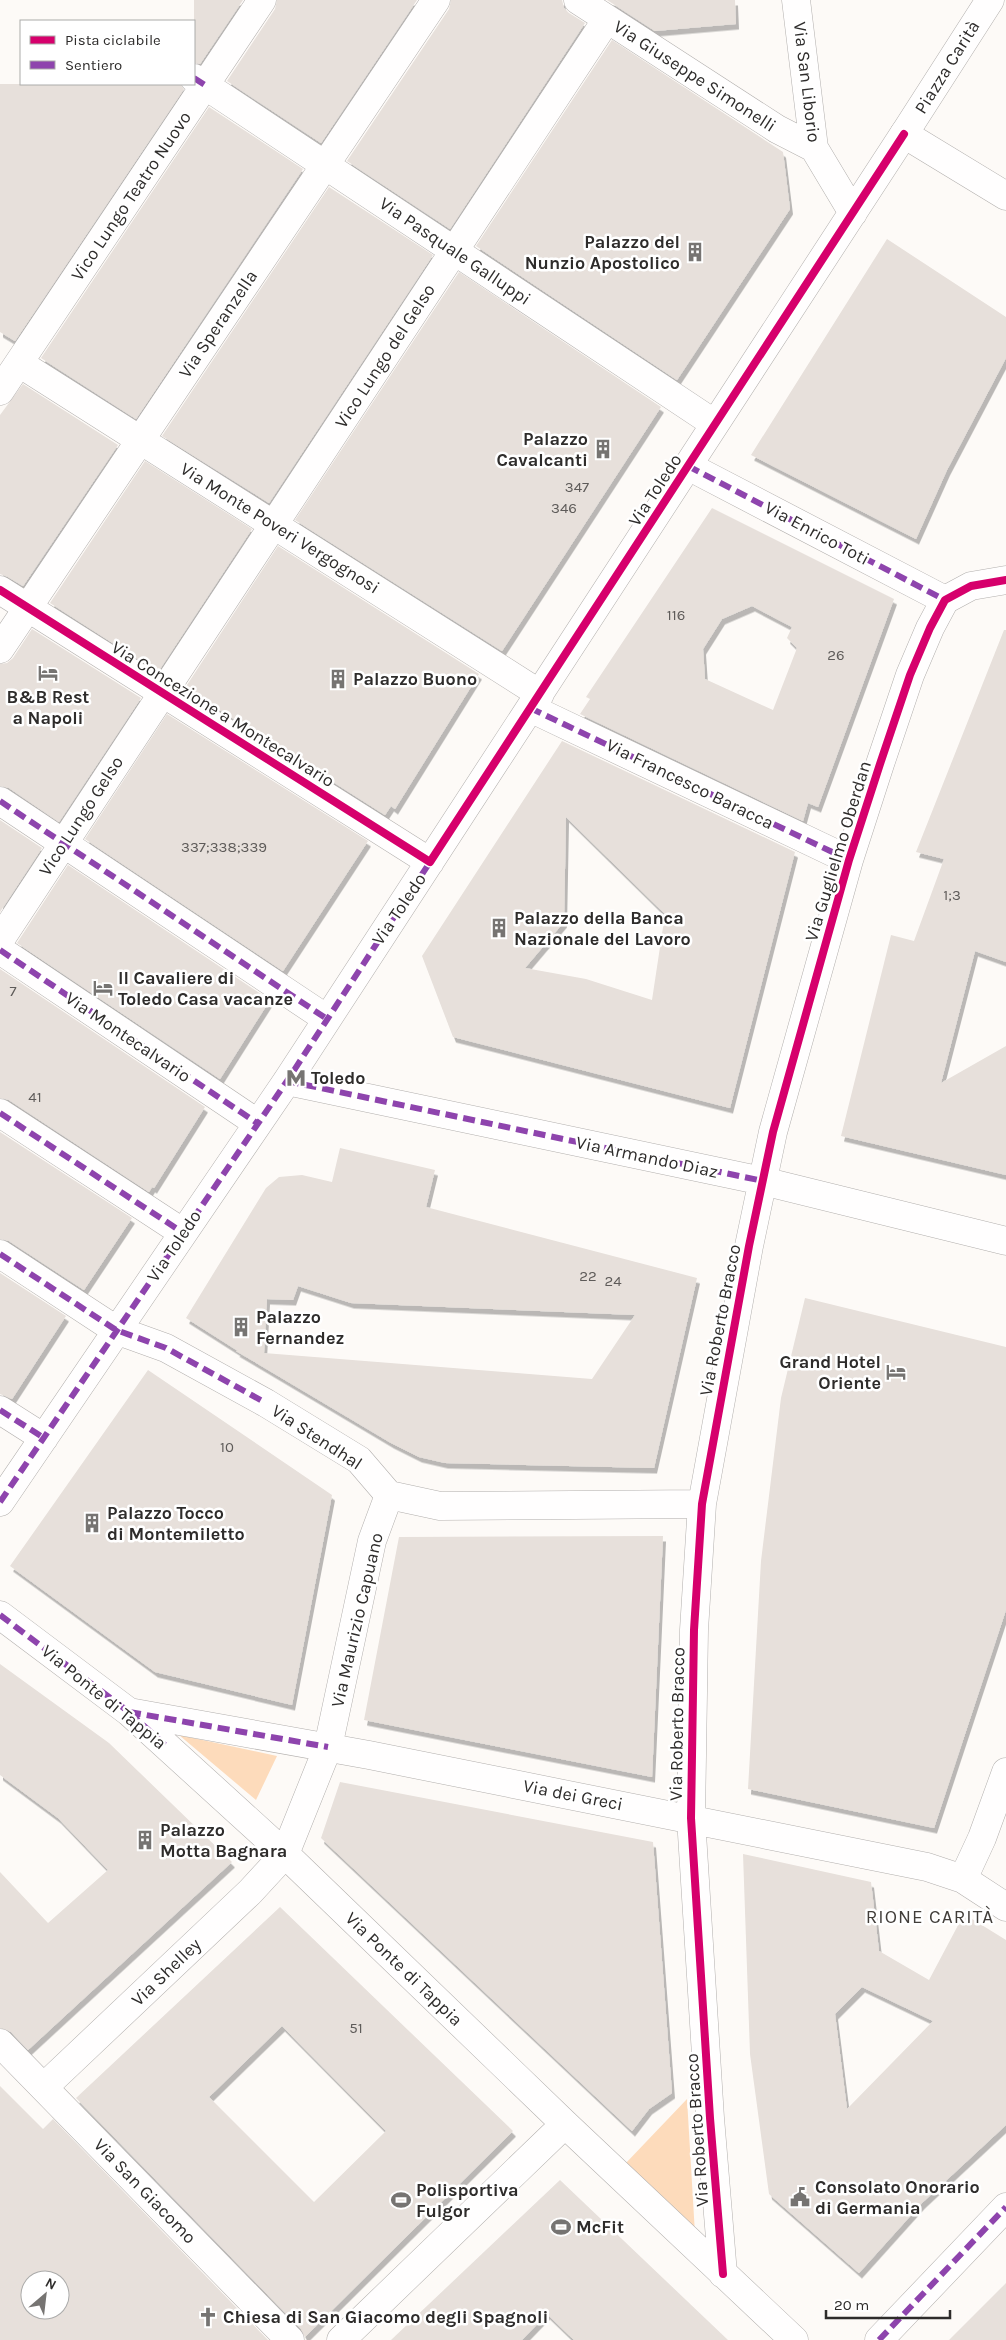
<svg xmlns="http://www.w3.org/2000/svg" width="1006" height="2340" viewBox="0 0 1006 2340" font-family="Karla,sans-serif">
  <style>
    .green { fill: #fddbbb }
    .building { fill: #e7e0db; fill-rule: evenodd; filter: url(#shadow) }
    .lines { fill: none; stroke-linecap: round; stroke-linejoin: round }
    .street-casing { stroke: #b2afad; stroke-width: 29 }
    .secondary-casing { stroke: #b2afad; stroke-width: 29 }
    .street { stroke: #fffefe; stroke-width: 28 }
    .secondary { stroke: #fffefe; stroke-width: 28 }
    .quiet { stroke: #8e44ad; stroke-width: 6; stroke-dasharray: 12 6; stroke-linecap: butt }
    .cycleway-casing { stroke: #fff; stroke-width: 11 }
    .cycleway { stroke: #d6006c; stroke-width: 8 }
    .labels { text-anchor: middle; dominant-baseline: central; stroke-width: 5; stroke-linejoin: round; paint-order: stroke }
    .number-label { font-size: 15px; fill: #5e5b59 }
    .street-label { font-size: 18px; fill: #2e2c2b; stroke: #fff }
    .poi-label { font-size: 18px; font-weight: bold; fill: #2e2c2b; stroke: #fff; text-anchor: start }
    .neighbourhood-label { font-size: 19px; letter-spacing: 1px; fill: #423e3a; stroke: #fff }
  </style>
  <defs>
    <filter id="shadow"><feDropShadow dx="3" dy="5.5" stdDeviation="0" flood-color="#0004"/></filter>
  </defs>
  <rect width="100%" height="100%" fill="#fdfaf7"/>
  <path class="green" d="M179 1735 277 1756 256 1800Z
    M687 2099 695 2234 625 2164Z"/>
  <path class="building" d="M194 0H243L200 64 194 63Z
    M277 0H417L321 143 227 81 275 9Z
    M451 0H562L564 8 569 13 585 23 450 229 347 161 449 9Z
    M607 0H735L736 24 655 31Z
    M612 40 783 152 790 209 677 380 476 246Z
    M0 84H180L184 89 15 341 0 332Z
    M209 107 303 169 136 419 41 358Z
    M329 187 433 255 269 503 162 436Z
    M887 239 1006 317V358L947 470 916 539 751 455Z
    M459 272 661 407 502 651 295 520Z
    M23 384 118 445 23 586 8 577 0 574V415Z
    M145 461 252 529 158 672 50 603Z
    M712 508 894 599 818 807 808 803 803 821 580 714 590 699 586 697ZM752 606 792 627 787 638 797 648 773 710 705 679 703 649 722 619Z
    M278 546 479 674 395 809 391 806 385 815 185 688Z
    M32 629 141 698 59 822 9 788 0 786V664L7 663 13 658Z
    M1004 630H1006V962L975 951 941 1083 1006 1046V1175L841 1136 891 935 914 941 944 859 916 852Z
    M167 714 368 841 283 971 85 839Z
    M562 741 795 852 730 1108 453 1037 422 956ZM566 817 665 914 652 1000 586 979 525 968 564 922Z
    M0 820 42 848 0 912Z
    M68 865 270 1000 220 1079 17 943Z
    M0 969 205 1107 154 1188 152 1187 149 1192 9 1100 0 1098Z
    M0 1132 132 1218 84 1290 9 1241 0 1239Z
    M340 1148 435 1170 426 1207 697 1278 654 1468 445 1463 419 1457 391 1443 236 1351H238L186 1318 266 1188 279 1177 302 1175 332 1182ZM298 1286 351 1303 635 1315 592 1379 264 1353 267 1299 293 1300Z
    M0 1273 66 1316 12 1399 0 1394Z
    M805 1298 1006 1347V1610L934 1828 748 1789 761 1561 781 1398Z
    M148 1370 332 1495 292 1705 155 1672 10 1566Z
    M663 1536 652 1777 364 1720 399 1537Z
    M0 1664 109 1743 232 1862 28 2050 11 2032 0 2028V1872L48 1923 108 1870 58 1818 0 1775Z
    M340 1782 653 1842 672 2093 649 2109 632 2131 321 1838Z
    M743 1854 871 1882 879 1951 929 1980 964 1914 1006 1940V2125L922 2203 859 2273 769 2194 750 2054ZM862 1987 933 2021 847 2109 835 2014Z
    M280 1907 513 2131 305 2337 301 2329 76 2098ZM282 2026 386 2131 314 2202 209 2097Z
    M0 2086 43 2129 53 2119 268 2340H0ZM30 2280H60V2310H30Z
    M560 2180 728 2340H574L547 2314 522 2340H391Z
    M1006 2283V2340H949Z"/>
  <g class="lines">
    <defs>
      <path id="street" d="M578 0 777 129 814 148
        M796 0 814 148 853 213
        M194 78 715 424
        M19 363 540 694
        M0 391 262 0
        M688 466 945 600
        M0 590 430 862
        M0 649 436 0
        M530 708 849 860
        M0 801 327 1019
        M0 940 607 19
        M0 950 257 1123
        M287 1081 763 1181 1006 1241
        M0 1113 182 1232
        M0 1254 116 1330 166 1348 266 1403 359 1460 389 1495 440 1506 702 1504
        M0 1410 44 1438
        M0 1502 287 1081 904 134
        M0 1615 129 1712 285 1854 565 2124 794 2340
        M129 1712 369 1755 927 1867 963 1879 1006 1907
        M963 1879 982 1838 1006 1772
        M0 2043 290 2340
        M44 2087 250 1892 285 1854 328 1747 372 1541 389 1495
        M723 2274 710 2118 691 1818 694 1630 702 1504 749 1246 773 1132 849 860 880 764 910 675 930 628 945 600 971 586 1006 580
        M341 2340 565 2124
        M879 2340 1006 2207"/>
      <path id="secondary" d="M990 0 904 134 1006 196"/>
    </defs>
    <use href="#street" class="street-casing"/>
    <use href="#secondary" class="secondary-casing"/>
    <use href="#street" class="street"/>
    <use href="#secondary" class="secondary"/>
    <path class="quiet" d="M194 78 205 85
      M688 466 945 600
      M530 708 849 860
      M0 801 327 1019
      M0 950 257 1123
      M287 1081 763 1181
      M0 1113 182 1232
      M0 1254 116 1330 166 1348 266 1403
      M0 1410 44 1438
      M0 1502 287 1081 430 862
      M0 1615 129 1712 167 1747
      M129 1712 328 1747
      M879 2340 1006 2207"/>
    <defs>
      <path id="cycleway" d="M0 590 430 862 904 134
        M723 2274 710 2118 691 1818 694 1630 702 1504 749 1246 773 1132 849 860 880 764 910 675 930 628 945 600 971 586 1006 580"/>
    </defs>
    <use href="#cycleway" class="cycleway-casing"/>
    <use href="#cycleway" class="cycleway"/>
  </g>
  <defs>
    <symbol id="building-bare" viewBox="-9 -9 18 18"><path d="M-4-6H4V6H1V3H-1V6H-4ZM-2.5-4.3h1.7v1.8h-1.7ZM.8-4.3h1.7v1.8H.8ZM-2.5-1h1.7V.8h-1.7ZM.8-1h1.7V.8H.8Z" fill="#767472" stroke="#fff" stroke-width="2.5" paint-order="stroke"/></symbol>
    <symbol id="hotel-bare" viewBox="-9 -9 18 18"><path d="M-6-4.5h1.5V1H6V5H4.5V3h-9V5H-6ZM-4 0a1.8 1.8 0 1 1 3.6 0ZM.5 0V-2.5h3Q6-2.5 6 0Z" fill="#767472" stroke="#fff" stroke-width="2.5" paint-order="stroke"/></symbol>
    <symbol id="metro-bare" viewBox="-9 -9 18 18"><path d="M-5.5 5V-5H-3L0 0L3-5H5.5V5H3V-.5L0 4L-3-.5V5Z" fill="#767472" stroke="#fff" stroke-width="2.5" paint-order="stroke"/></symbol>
    <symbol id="civic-bare" viewBox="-9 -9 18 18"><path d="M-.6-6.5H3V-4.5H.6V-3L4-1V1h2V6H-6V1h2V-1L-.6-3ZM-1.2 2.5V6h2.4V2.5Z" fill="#767472" stroke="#fff" stroke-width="2.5" paint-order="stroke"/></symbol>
    <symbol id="stadium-bare" viewBox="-9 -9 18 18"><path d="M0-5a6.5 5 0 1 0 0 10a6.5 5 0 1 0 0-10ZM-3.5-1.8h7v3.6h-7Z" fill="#767472" stroke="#fff" stroke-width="2.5" paint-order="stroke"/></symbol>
    <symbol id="church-bare" viewBox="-9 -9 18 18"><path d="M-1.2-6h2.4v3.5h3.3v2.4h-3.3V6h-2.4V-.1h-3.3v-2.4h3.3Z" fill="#767472" stroke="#fff" stroke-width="2.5" paint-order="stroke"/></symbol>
  </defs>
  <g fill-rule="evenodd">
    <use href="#building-bare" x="681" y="238" width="28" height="28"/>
    <use href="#building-bare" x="589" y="435" width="28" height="28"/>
    <use href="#hotel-bare" x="34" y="659" width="28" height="28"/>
    <use href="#building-bare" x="324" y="665" width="28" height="28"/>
    <use href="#building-bare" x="485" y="914" width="28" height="28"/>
    <use href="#hotel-bare" x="89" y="974" width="28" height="28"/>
    <use href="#metro-bare" x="282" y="1064" width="28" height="28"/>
    <use href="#building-bare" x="227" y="1313" width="28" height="28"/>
    <use href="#hotel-bare" x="882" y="1358" width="28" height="28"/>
    <use href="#building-bare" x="78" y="1509" width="28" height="28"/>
    <use href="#building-bare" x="131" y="1826" width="28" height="28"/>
    <use href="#civic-bare" x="786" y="2183" width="28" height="28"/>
    <use href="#stadium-bare" x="387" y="2186" width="28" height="28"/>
    <use href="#stadium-bare" x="547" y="2213" width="28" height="28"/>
    <use href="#church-bare" x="194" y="2303" width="28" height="28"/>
  </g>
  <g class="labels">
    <g class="number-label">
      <text x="577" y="487">347</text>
      <text x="564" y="508">346</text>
      <text x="676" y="615">116</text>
      <text x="836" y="655">26</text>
      <text x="224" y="847">337;338;339</text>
      <text x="952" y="895">1;3</text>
      <text x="13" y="991">7</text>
      <text x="35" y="1097">41</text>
      <text x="588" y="1276">22</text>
      <text x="613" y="1281">24</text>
      <text x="227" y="1447">10</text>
      <text x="356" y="2028">51</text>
    </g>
    <g class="street-label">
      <text transform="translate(947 67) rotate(-58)">Piazza Carità</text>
      <text transform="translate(695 76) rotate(33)">Via Giuseppe Simonelli</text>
      <text transform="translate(807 82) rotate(83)">Via San Liborio</text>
      <text transform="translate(131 196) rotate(-56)">Vico Lungo Teatro Nuovo</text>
      <text transform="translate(455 251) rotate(34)">Via Pasquale Galluppi</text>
      <text transform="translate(218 324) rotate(-56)">Via Speranzella</text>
      <text transform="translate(385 356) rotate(-57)">Vico Lungo del Gelso</text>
      <text transform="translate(655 490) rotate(-57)">Via Toledo</text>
      <text transform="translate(280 528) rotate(32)">Via Monte Poveri Vergognosi</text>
      <text transform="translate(817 533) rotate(28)">Via Enrico Toti</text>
      <text transform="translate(223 714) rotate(32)">Via Concezione a Montecalvario</text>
      <text transform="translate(690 784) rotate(26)">Via Francesco Baracca</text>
      <text transform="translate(81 816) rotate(-57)">Vico Lungo Gelso</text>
      <text transform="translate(838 851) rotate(-73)">Via Guglielmo Oberdan</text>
      <text transform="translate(399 909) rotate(-56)">Via Toledo</text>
      <text transform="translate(128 1037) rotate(34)">Via Montecalvario</text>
      <text transform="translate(647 1157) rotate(12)">Via Armando Diaz</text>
      <text transform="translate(174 1246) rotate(-56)">Via Toledo</text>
      <text transform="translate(720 1320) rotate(-79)">Via Roberto Bracco</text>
      <text transform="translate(317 1437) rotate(33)">Via Stendhal</text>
      <text transform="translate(357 1620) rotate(-77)">Via Maurizio Capuano</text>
      <text transform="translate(104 1697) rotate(39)">Via Ponte di Tappia</text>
      <text transform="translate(677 1724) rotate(-89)">Via Roberto Bracco</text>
      <text transform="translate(573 1795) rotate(11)">Via dei Greci</text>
      <text transform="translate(404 1969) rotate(44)">Via Ponte di Tappia</text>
      <text transform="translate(166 1972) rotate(-44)">Via Shelley</text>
      <text transform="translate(697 2130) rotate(-94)">Via Roberto Bracco</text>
      <text transform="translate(145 2191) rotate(46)">Via San Giacomo</text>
    </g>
    <g class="poi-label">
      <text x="680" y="242" text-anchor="end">Palazzo del<tspan x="680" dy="21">Nunzio Apostolico</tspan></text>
      <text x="588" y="439" text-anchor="end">Palazzo<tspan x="588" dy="21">Cavalcanti</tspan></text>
      <text x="353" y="679">Palazzo Buono</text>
      <text x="48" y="697" text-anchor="middle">B&amp;B Rest<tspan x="48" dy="21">a Napoli</tspan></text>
      <text x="514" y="918">Palazzo della Banca<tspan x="514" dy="21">Nazionale del Lavoro</tspan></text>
      <text x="118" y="978">Il Cavaliere di<tspan x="118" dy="21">Toledo Casa vacanze</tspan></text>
      <text x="311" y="1078">Toledo</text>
      <text x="256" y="1317">Palazzo<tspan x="256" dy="21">Fernandez</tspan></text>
      <text x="881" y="1362" text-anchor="end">Grand Hotel<tspan x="881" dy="21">Oriente</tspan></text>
      <text x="107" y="1513">Palazzo Tocco<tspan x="107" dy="21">di Montemiletto</tspan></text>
      <text x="160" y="1830">Palazzo<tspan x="160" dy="21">Motta Bagnara</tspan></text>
      <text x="815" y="2187">Consolato Onorario<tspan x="815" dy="21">di Germania</tspan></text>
      <text x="416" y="2190">Polisportiva<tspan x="416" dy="21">Fulgor</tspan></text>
      <text x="576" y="2227">McFit</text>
      <text x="223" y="2317">Chiesa di San Giacomo degli Spagnoli</text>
    </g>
    <g class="neighbourhood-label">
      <text x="930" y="1917">RIONE CARITÀ</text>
    </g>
  </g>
  <rect x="20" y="20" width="175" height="65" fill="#ffffff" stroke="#ababaa"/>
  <rect x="30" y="36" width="25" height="8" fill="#d6006c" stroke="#ababaa"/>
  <text x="65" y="45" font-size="15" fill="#2e2c2b">Pista ciclabile</text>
  <rect x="30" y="61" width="25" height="8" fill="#8e44ad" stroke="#ababaa"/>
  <text x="65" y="70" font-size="15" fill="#2e2c2b">Sentiero</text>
  <g transform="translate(45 2295) rotate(28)"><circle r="24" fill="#ffffff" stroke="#ababaa"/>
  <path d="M0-4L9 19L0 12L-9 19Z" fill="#767472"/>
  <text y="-8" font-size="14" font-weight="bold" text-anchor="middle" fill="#2e2c2b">N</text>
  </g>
  <path d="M826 2310v8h124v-8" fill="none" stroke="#2e2c2b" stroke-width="2.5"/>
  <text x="834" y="2310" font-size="15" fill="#2e2c2b" stroke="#ffffff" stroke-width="4" paint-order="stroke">20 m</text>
</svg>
